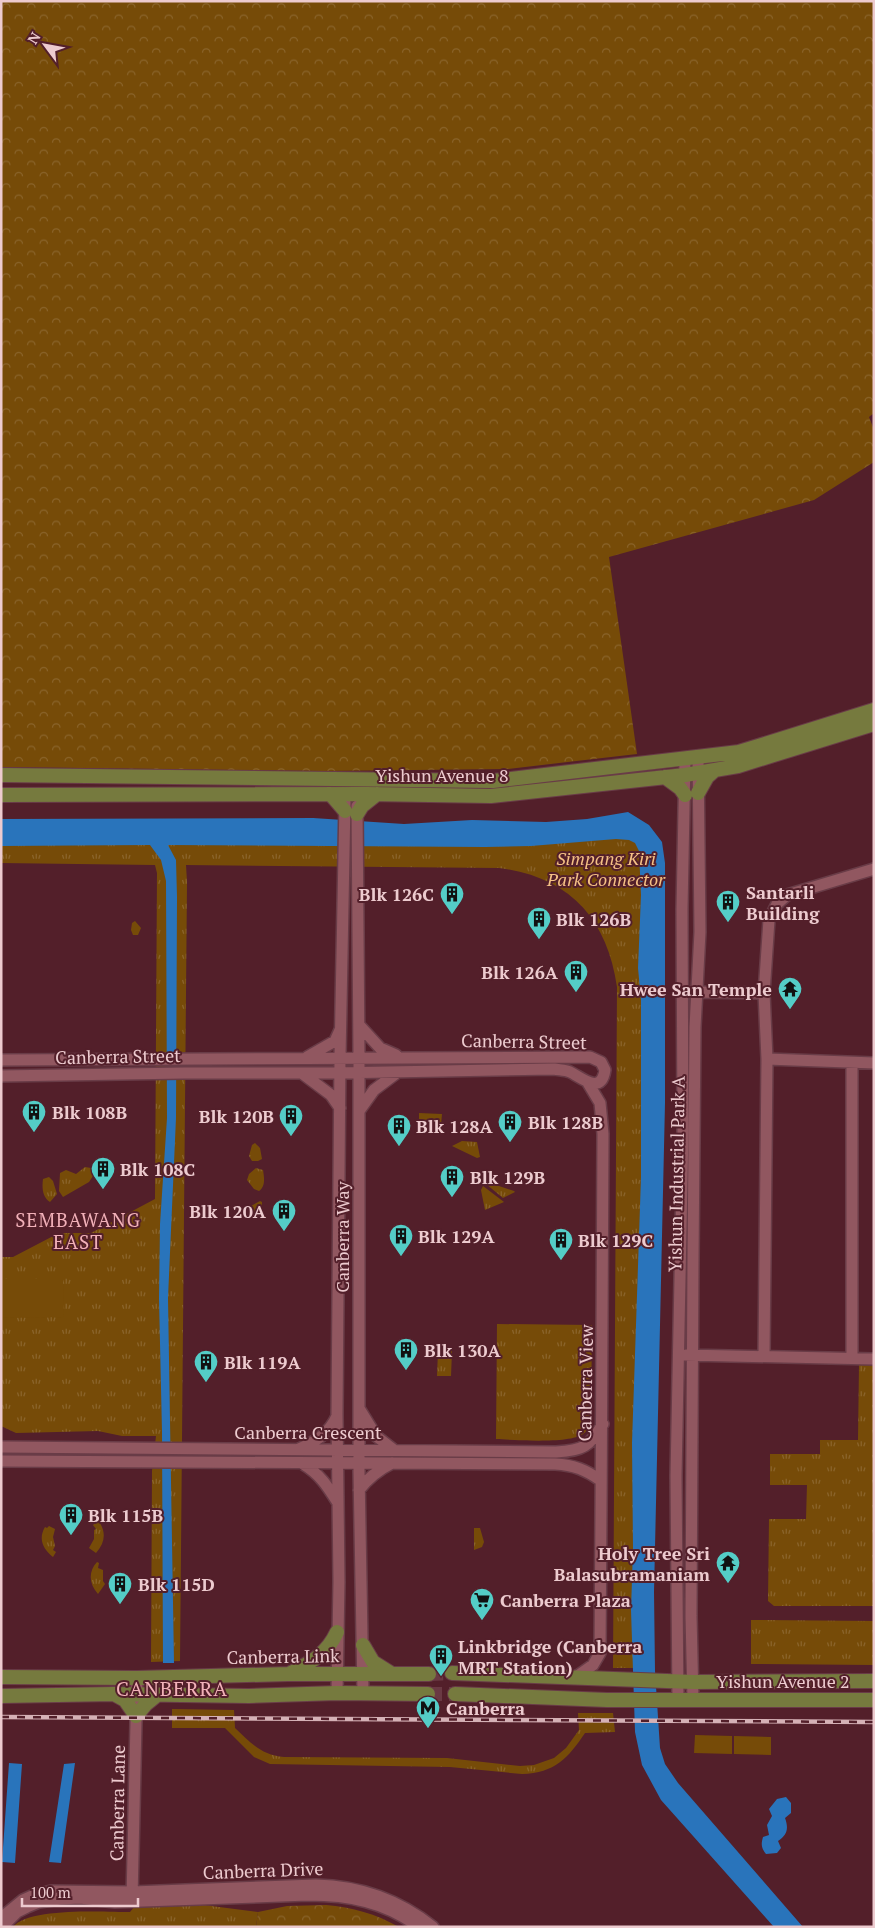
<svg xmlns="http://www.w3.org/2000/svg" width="875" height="1928" viewBox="0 0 875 1928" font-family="'PT Serif',serif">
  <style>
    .grass { fill: url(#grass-tufts) }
    .forest { fill: url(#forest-crowns) }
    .pitch { fill: #764b08 }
    .water { fill: #2974bb }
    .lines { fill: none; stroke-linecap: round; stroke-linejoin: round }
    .major-tunnel { stroke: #6a3943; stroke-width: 14; stroke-dasharray: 14 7; stroke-linecap: butt }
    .minor-casing { stroke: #693c47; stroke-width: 14 }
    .major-casing { stroke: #693c47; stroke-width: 16 }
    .minor { stroke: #915760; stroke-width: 11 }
    .major { stroke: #767a3e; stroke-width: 14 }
    .rail-casing { stroke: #d5b1b6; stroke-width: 4.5 }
    .rail { stroke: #531f2a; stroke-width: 2.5; stroke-dasharray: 8; stroke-linecap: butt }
    .labels { text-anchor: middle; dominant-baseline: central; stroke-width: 4; stroke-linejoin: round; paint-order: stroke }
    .street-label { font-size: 18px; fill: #edcbcf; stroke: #531f2a }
    .park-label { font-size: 18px; font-style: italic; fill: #f5c185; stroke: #531f2a }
    .poi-label { font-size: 18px; font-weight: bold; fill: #edcbcf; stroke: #531f2a; text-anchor: start }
    .neighbourhood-label { font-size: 19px; letter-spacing: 1px; fill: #f2b1b9; stroke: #531f2a }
    .quarter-label { font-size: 20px; letter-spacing: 1px; fill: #f2b1b9; stroke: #531f2a }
  </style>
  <defs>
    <pattern id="grass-tufts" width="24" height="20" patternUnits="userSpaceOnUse" patternTransform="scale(1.25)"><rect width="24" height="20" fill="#764b08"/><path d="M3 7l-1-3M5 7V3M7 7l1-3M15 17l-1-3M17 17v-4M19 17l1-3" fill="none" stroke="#8a642b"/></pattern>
    <pattern id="forest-crowns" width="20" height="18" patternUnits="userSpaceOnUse" patternTransform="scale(1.25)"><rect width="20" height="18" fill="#764b08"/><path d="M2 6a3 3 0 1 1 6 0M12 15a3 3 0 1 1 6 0" fill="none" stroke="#8a642b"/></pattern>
  </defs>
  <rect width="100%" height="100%" fill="#531f2a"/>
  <path class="grass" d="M623 823 652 847 646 1668H613L617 987C607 918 569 877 499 868L186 865 187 882 180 1661 151 1662 152 1471 156 1436H122L98 1431 16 1433 1 1426V1257H13L59 1233H91L155 1199 157 873 155 865 1 863V831Z
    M135 921 141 928 138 935H133L131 930 132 923Z
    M462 1141 477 1142 480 1157 477 1158 452 1146Z
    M255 1143 260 1148 262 1159 258 1161H252L249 1156 252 1145Z
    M85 1167 91 1168 93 1176 89 1182 63 1197 59 1191 60 1173 66 1170 76 1174Z
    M256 1168 263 1170C264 1177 266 1186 259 1191L254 1189 247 1180 249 1174Z
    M49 1177 53 1181 57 1194 50 1202C42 1197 42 1187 43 1179Z
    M490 1183 514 1191 515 1192 503 1198 486 1184Z
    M483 1186 504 1202 485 1210 481 1190Z
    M260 1201 262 1202V1207L258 1217 255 1218 249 1212V1207Z
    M497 1324 592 1325 591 1417C590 1424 589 1430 583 1434 570 1444 514 1440 496 1439Z
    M438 1351H452L451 1376H437Z
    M859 1365H874V1606H774L768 1601 769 1519H806L807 1485H770V1454H820V1440H858Z
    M98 1520C106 1531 106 1542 96 1553L89 1548 94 1539V1530L96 1529 93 1525Z
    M49 1526 55 1529 53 1537 55 1546 53 1550 56 1552 53 1557C43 1549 38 1539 45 1527L47 1528Z
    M474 1528H480L484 1542 482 1547 474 1550Z
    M97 1562 99 1563 98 1568 103 1570V1581L105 1584 98 1594C89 1584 88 1572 97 1562Z
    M751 1620 874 1621V1665L751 1664Z
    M172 1709 234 1710 235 1728C251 1743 261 1755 284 1757L447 1758 520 1766 534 1765 554 1758 566 1748 579 1730 578 1713H613L615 1732 585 1733C568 1758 555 1773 522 1774L450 1767 270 1764 254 1757 225 1728H172Z
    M196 1904 258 1912 256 1927H13C28 1907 106 1912 130 1912L135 1906Z"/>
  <path class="forest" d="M1 1H874V413L869 417 874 430V462L814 500 609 557 637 754 507 769 322 771 1 767Z
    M326 1905C352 1907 376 1914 399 1927H256L258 1912 287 1906Z"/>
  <path class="pitch" d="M419 1113 442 1114 441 1125H419Z
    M1 1279H63L64 1317 1 1318Z
    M695 1735 732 1736V1754L694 1753Z
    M734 1736 771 1737V1755L734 1754Z"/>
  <path class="water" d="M628 812 649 825 662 842 665 863V1103L654 1592 655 1671 660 1748 665 1764 678 1783 803 1927H774L661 1800 642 1765 635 1732 631 1610 633 1548 632 1443 641 1177V1000L638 968 641 895 639 851 635 843 629 840 616 839 531 846 485 847 168 845 176 860 177 897 176 1118 168 1298 174 1663H163L162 1432 159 1299 160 1224 167 1118 166 881 161 860 150 845 1 846V819L313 818 404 824 472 820 546 822 587 819Z
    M9 1763 22 1764 15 1863 2 1862Z
    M75 1763 61 1863 49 1862 64 1764Z
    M786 1797 791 1803V1813L785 1818C789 1829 787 1835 778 1841L781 1848 777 1853 766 1854C761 1848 761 1844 763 1837L769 1835 767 1825 772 1816 769 1809 777 1799Z"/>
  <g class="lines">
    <path class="major-tunnel" d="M429 1674 452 1673
      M428 1694H455"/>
    <defs>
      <path id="minor" d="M357 806 359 1057V1472L363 1693
        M691 992 764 993
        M359 1025 380 1048 396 1055
        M307 1057 335 1041 340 1030
        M767 1059 874 1063
        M1 1060C198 1060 394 1057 590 1057L601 1062 605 1070C601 1096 581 1077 570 1072 566 1070 559 1070 554 1069L334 1073H184L1 1076
        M303 1074 331 1095 340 1108
        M359 1111 374 1090 398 1072
        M686 1355 874 1359
        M764 1356 767 1059 764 993 769 920 777 904 787 895 874 869
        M852 1358V1063
        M360 1410 376 1436 394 1450
        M1 1447 556 1452C585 1450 588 1447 603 1424
        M299 1449C316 1441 329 1434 337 1416
        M1 1461 555 1464C574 1465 586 1470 600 1480
        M303 1464C320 1474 328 1487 338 1503
        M359 1490C368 1478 378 1470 392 1463
        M576 1677 593 1665 600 1653C601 1480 603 1307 603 1134L600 1103 588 1083
        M337 1693 339 1582 337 1414 340 1057 345 802
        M678 1700 676 1476 683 1130 682 909 685 759
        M693 1700 691 1616 693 1260 695 1027 700 932 698 757
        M132 1899 137 1678
        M1 1918 23 1900 32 1896 51 1891 133 1892 316 1885C360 1886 398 1899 433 1927
        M2 1927 17 1912 27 1907 39 1902 60 1899 80 1898 115 1902 308 1895C349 1895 385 1902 419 1927"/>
      <path id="major" d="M1 775 493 781 739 752 874 710
        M665 777 680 788 685 795
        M698 793 707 777 715 770
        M329 794 333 797 345 811
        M1 795 367 794 491 796 685 775 738 766 874 724
        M357 814 362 806 377 794
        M363 1645 373 1662 392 1674
        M291 1673C311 1662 327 1654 337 1632
        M452 1673 693 1682 874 1681
        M1 1677 137 1678 288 1674H429
        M114 1694 125 1700 136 1716 146 1704 157 1695
        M455 1694 607 1700H874
        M1 1696 114 1694 249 1696 337 1693 428 1694"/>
    </defs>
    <use href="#minor" class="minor-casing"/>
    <use href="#major" class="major-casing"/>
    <use href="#minor" class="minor"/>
    <use href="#major" class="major"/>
    <defs>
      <path id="rail" d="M1 1717 874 1722"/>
    </defs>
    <use href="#rail" class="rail-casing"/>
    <use href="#rail" class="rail"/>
  </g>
  <defs>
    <symbol id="building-pin" viewBox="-11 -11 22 30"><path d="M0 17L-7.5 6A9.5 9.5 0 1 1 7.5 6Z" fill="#54cdc7" stroke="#531f2a"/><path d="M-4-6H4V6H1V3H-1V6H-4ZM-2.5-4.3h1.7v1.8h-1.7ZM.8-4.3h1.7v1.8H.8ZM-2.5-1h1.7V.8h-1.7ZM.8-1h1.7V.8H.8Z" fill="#111"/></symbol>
    <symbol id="temple-pin" viewBox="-11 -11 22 30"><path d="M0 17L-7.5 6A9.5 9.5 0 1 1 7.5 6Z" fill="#54cdc7" stroke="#531f2a"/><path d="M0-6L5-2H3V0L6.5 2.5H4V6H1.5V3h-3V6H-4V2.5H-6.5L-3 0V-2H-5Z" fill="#111"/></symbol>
    <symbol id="supermarket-pin" viewBox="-11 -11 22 30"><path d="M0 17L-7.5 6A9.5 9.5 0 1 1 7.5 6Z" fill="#54cdc7" stroke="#531f2a"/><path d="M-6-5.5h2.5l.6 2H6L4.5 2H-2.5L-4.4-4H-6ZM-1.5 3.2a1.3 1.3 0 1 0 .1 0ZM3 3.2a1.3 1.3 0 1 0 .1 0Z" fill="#111"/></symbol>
    <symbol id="metro-pin" viewBox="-11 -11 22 30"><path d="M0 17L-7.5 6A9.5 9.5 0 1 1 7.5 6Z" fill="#54cdc7" stroke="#531f2a"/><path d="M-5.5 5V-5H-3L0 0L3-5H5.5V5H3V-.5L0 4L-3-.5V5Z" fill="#111"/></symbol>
  </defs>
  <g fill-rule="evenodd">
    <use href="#building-pin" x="438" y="880" width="28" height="38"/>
    <use href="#building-pin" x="714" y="888" width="28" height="38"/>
    <use href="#building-pin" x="525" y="905" width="28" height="38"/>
    <use href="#building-pin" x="562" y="958" width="28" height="38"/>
    <use href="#temple-pin" x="776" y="975" width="28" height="38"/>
    <use href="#building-pin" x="20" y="1098" width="28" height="38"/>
    <use href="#building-pin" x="277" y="1102" width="28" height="38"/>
    <use href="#building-pin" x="496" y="1108" width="28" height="38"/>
    <use href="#building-pin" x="385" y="1112" width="28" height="38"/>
    <use href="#building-pin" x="89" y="1155" width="28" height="38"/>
    <use href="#building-pin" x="438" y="1163" width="28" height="38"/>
    <use href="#building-pin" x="270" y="1197" width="28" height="38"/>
    <use href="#building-pin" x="387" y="1222" width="28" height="38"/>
    <use href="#building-pin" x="547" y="1226" width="28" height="38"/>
    <use href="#building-pin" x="392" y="1336" width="28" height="38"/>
    <use href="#building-pin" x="192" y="1348" width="28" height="38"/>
    <use href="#building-pin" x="57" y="1501" width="28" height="38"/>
    <use href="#temple-pin" x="714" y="1549" width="28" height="38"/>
    <use href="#building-pin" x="106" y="1570" width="28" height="38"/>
    <use href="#supermarket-pin" x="468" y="1586" width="28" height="38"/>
    <use href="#building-pin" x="427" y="1642" width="28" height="38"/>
    <use href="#metro-pin" x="414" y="1694" width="28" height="38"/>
  </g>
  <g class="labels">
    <g class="street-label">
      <text x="442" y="775">Yishun Avenue 8</text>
      <text transform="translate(524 1041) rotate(1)">Canberra Street</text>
      <text transform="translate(118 1056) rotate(-1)">Canberra Street</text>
      <text transform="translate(676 1174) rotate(-89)">Yishun Industrial Park A</text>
      <text transform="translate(342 1237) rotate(-90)">Canberra Way</text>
      <text transform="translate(585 1383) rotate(-89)">Canberra View</text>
      <text x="308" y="1432">Canberra Crescent</text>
      <text transform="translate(283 1656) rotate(-1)">Canberra Link</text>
      <text x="783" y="1681">Yishun Avenue 2</text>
      <text transform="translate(117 1803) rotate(-89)">Canberra Lane</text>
      <text transform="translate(263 1870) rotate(-2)">Canberra Drive</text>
    </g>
    <g class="park-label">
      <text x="606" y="858">Simpang Kiri<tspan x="606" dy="21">Park Connector</tspan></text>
    </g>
    <g class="poi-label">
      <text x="746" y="892">Santarli<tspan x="746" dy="21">Building</tspan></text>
      <text x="434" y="894" text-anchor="end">Blk 126C</text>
      <text x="556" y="919">Blk 126B</text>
      <text x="558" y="972" text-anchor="end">Blk 126A</text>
      <text x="772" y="989" text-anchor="end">Hwee San Temple</text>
      <text x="52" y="1112">Blk 108B</text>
      <text x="274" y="1116" text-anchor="end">Blk 120B</text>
      <text x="528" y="1122">Blk 128B</text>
      <text x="416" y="1126">Blk 128A</text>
      <text x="120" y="1169">Blk 108C</text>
      <text x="470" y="1177">Blk 129B</text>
      <text x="266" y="1211" text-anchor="end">Blk 120A</text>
      <text x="418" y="1236">Blk 129A</text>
      <text x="578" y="1240">Blk 129C</text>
      <text x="424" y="1350">Blk 130A</text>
      <text x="224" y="1362">Blk 119A</text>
      <text x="88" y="1515">Blk 115B</text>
      <text x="710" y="1553" text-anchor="end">Holy Tree Sri<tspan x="710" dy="21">Balasubramaniam</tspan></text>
      <text x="138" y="1584">Blk 115D</text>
      <text x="500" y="1600">Canberra Plaza</text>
      <text x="458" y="1646">Linkbridge (Canberra<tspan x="458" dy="21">MRT Station)</tspan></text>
      <text x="446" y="1708">Canberra</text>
    </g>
    <g class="neighbourhood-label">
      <text x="78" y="1219">SEMBAWANG<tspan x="78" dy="22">EAST</tspan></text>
    </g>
    <g class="quarter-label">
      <text x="172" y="1688">CANBERRA</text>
    </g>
  </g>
  <rect width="875" height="1928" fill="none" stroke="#edcbcf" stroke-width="5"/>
  <g transform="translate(45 45) rotate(302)" stroke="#531f2a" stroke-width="4" paint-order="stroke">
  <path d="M0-4L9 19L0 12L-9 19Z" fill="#edcbcf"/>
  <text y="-8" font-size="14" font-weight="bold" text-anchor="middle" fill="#edcbcf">N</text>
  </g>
  <path d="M22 1898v8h116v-8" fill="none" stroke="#edcbcf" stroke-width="2.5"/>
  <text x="30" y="1898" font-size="15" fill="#edcbcf" stroke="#531f2a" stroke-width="4" paint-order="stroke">100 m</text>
</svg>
